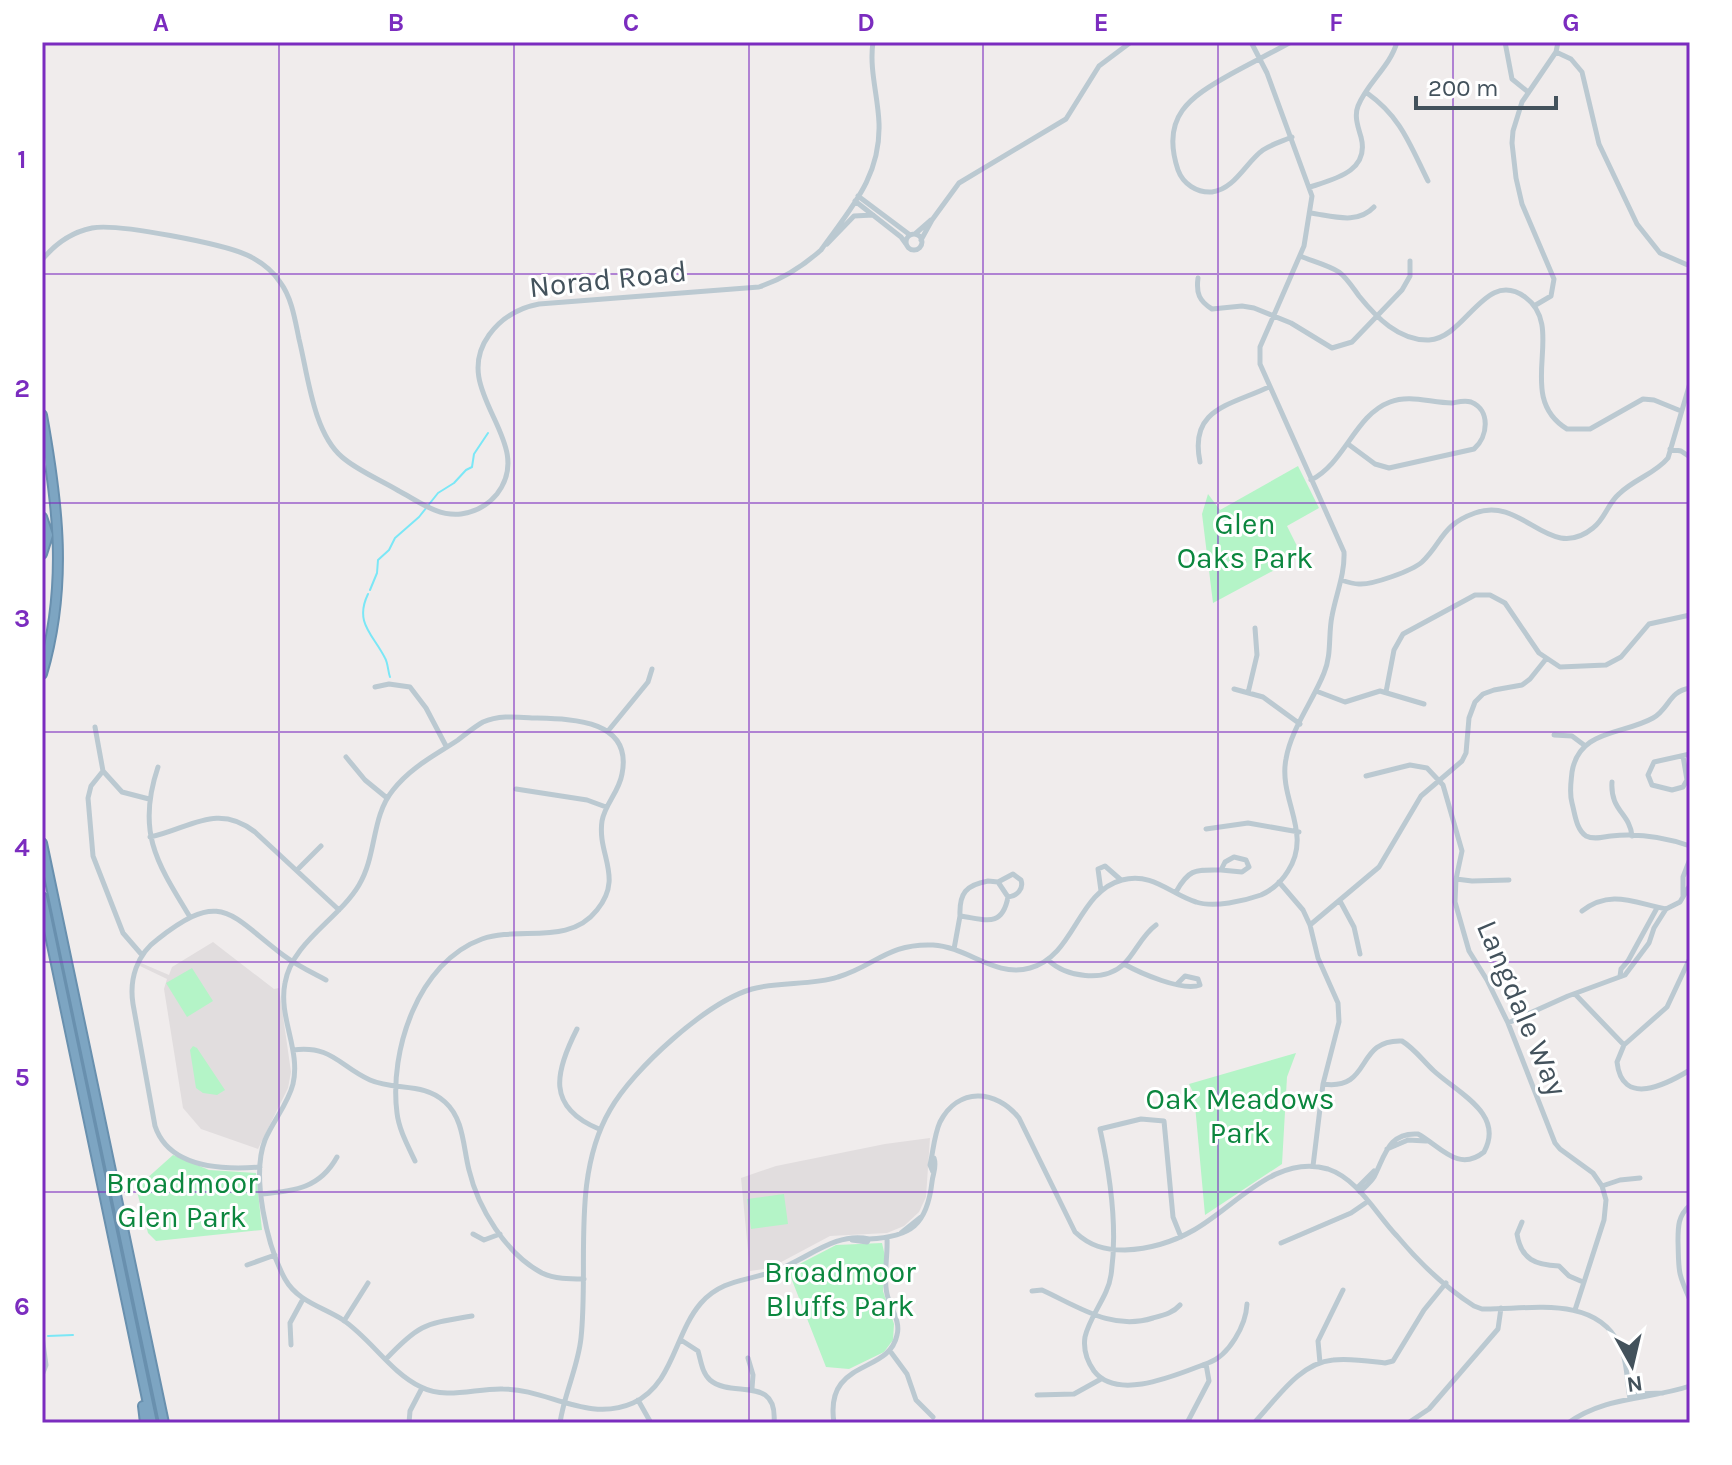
<svg xmlns="http://www.w3.org/2000/svg" width="1732" height="1465" viewBox="0 0 1732 1465" font-family="Karla,sans-serif">
  <style>
    .education { fill: #e1ddde }
    .green { fill: #b4f4c7 }
    .lines { fill: none; stroke-linecap: round; stroke-linejoin: round }
    .stream { stroke: #7be7f6; stroke-width: 2 }
    .highway-casing { stroke: #6990ae; stroke-width: 12 }
    .minor { stroke: #bbc9d1; stroke-width: 5 }
    .major { stroke: #a8bfd0; stroke-width: 6 }
    .highway { stroke: #7da5c2; stroke-width: 8 }
    .grid { fill: none; stroke: #7b2cbf; stroke-width: 2; stroke-opacity: 0.55 }
    .labels { text-anchor: middle; dominant-baseline: central; stroke-width: 6; stroke-linejoin: round; paint-order: stroke }
    .street-label { font-size: 30px; fill: #43525c; stroke: #fff }
    .park-label { font-size: 30px; fill: #0b863e; stroke: #fff }
    .neatline { fill: none; stroke: #7b2cbf; stroke-width: 3 }
    .grid-label { font-size: 26px; text-anchor: middle; font-weight: bold; fill: #7b2cbf }
  </style>
  <rect width="100%" height="100%" fill="#f0ecec"/>
  <path class="education" d="M213 942 274 989 279 988 291 1072 288 1088 258 1149 201 1129 183 1108 164 989 167 979 140 966 141 963 169 975 172 967Z
    M930 1138 926 1197 919 1212 904 1226 887 1233 830 1236 770 1268 750 1271 741 1178 776 1166 885 1144Z"/>
  <path class="green" d="M1298 466 1319 508 1287 526 1299 550 1295 559 1213 603 1202 514 1208 494 1220 510Z
    M192 968 213 1001 187 1017 166 983Z
    M193 1046 197 1048 225 1090 217 1095 203 1093 196 1088 190 1050Z
    M1296 1053 1287 1077 1282 1164 1205 1215 1194 1094 1189 1084Z
    M173 1155 209 1170 256 1173 262 1230 156 1241 148 1233 136 1188Z
    M784 1194 788 1224 751 1229 747 1199Z
    M882 1243 885 1256 883 1291 894 1324 893 1340 884 1352 849 1369 826 1367 788 1270 836 1245Z"/>
  <g class="lines">
    <path class="stream" d="M370 590 377 573 378 560 389 550 395 538 419 517 438 493 454 483 466 470 472 467 474 454 488 433
      M368 594C354 623 373 634 385 658 388 663 388 672 390 677
      M48 1336 73 1335"/>
    <defs>
      <path id="highway" d="M42 415C58 504 68 585 42 674
        M42 517 48 535 42 554
        M42 843 164 1423
        M42 897 152 1423
        M143 1406 145 1423"/>
    </defs>
    <use href="#highway" class="highway-casing"/>
    <path class="minor" d="M1291 42C1271 53 1251 63 1231 74 1190 97 1160 116 1178 170 1183 184 1197 193 1212 192 1235 189 1246 162 1263 150 1272 144 1283 141 1292 137
      M1505 42 1512 79 1528 92
      M1556 52 1571 59 1582 72 1599 144 1637 224 1660 253 1690 266
      M1367 93C1401 117 1410 145 1428 181
      M1310 187C1335 179 1370 171 1361 137 1358 127 1354 116 1358 106 1367 83 1390 67 1397 42
      M858 196 910 235
      M855 201 901 237 906 244
      M1310 213C1333 216 1357 225 1374 207
      M915 234 931 220
      M906 242a8 8 0 1 1 16 0a8 8 0 1 1-16 0Z
      M921 240 932 220 959 183 1066 119 1099 66 1131 42
      M827 244 854 216 873 215
      M1300 256C1312 261 1328 265 1339 272 1347 278 1353 288 1359 296 1376 317 1399 341 1429 340 1466 338 1485 268 1525 297 1568 328 1513 396 1567 429H1590L1643 399 1654 400 1681 411
      M42 260C55 244 72 232 92 228 118 223 223 244 247 255 260 261 272 270 280 282 292 298 295 320 299 339 308 375 313 432 342 457 358 471 381 480 399 491 418 501 438 517 461 514 475 512 488 505 497 494 538 441 448 392 489 335 502 317 518 308 539 304L759 287C783 279 802 267 821 250 850 209 881 177 879 123 878 96 869 69 873 42
      M1198 278C1196 293 1199 301 1212 309L1242 306 1254 308 1291 323 1332 348 1352 342 1402 290 1410 276V261
      M1534 306 1551 296 1554 279 1522 204 1516 178 1512 143 1513 131 1522 102 1556 52 1558 42
      M1670 449 1681 451 1690 457
      M1200 462C1189 409 1228 406 1269 387
      M1311 480C1345 463 1355 415 1390 402 1410 394 1431 403 1452 403 1458 402 1464 400 1471 402 1491 410 1488 437 1474 449L1389 468 1375 464 1348 444
      M1341 580C1347 582 1353 584 1359 584 1372 585 1412 571 1422 562 1443 542 1441 525 1475 513 1523 495 1549 564 1593 528 1605 519 1608 503 1619 494 1634 479 1655 474 1668 458L1690 383
      M375 687 389 684 410 687 426 708 446 746
      M1690 688C1669 691 1669 709 1653 718 1623 735 1579 729 1572 772 1571 783 1569 792 1572 803 1575 814 1576 829 1586 836 1594 840 1603 837 1611 836 1638 833 1664 837 1690 846
      M1234 689 1263 697 1300 724
      M1316 691 1345 702 1380 691 1424 704
      M1386 692 1394 650 1403 634 1475 595H1490L1505 603 1539 653 1560 667 1606 665 1621 657 1649 624 1690 615
      M1248 693 1257 655 1255 628
      M95 727 103 771
      M608 731 648 682 652 669
      M1554 735 1572 736 1584 745
      M1683 756 1687 780 1683 787 1672 790 1652 785 1648 775 1654 762 1690 754
      M346 757 365 780 387 798
      M158 767C136 832 157 863 190 917
      M1366 776 1410 765 1427 768 1443 785 1462 851 1456 879 1455 902 1469 951 1487 980 1508 1023 1555 1143 1560 1149 1593 1173 1602 1186 1606 1200 1604 1220 1575 1310
      M1612 782C1610 811 1630 813 1632 836
      M516 789 587 800 606 807
      M1206 829 1248 823 1299 832
      M150 837C189 829 217 802 255 832L339 910
      M1234 857 1246 860 1249 867 1242 872 1221 870 1225 862Z
      M297 870 321 846
      M1456 879 1472 881 1509 880
      M988 881 998 882 1008 897C1002 929 984 919 960 916 959 893 966 885 988 881Z
      M998 882 1013 874 1021 880C1024 889 1017 896 1008 897
      M1279 882 1303 910 1310 925 1318 958 1338 1003 1339 1022 1323 1084 1313 1166
      M1101 891 1098 869 1105 866 1121 880
      M1176 892C1189 868 1196 870 1221 870
      M1683 895V877L1690 859
      M1340 901 1354 927 1360 954
      M1582 911C1611 889 1634 903 1666 909L1680 902 1690 885
      M1310 925 1379 867 1421 796 1462 761 1466 753 1469 718 1475 702 1483 694 1494 690 1522 685 1530 679 1546 659
      M954 949 960 916
      M142 955 123 933 93 856 88 798 91 786 103 771 122 792 149 799
      M1690 958 1667 1007 1624 1045 1617 1062C1622 1108 1667 1084 1690 1070
      M1048 960C1066 977 1104 983 1124 964 1136 952 1142 935 1156 925
      M1124 964C1140 973 1183 992 1200 985L1198 979 1185 976 1177 984
      M1620 976 1621 969 1628 961 1657 908
      M1575 994 1624 1045
      M1508 1023 1568 996 1625 975 1649 943 1654 928 1666 909
      M577 1029C555 1072 546 1107 599 1129
      M293 1050C332 1045 339 1066 370 1080 395 1091 424 1082 445 1102 464 1119 463 1147 469 1170 478 1208 506 1254 542 1273 555 1279 569 1279 584 1279
      M1323 1084C1373 1091 1354 1039 1402 1041 1415 1049 1423 1061 1434 1071 1458 1093 1505 1114 1484 1152 1458 1173 1440 1146 1418 1134 1388 1132 1385 1156 1374 1177 1371 1182 1364 1188 1360 1192
      M1387 1149 1408 1140 1426 1141
      M415 1161C408 1146 399 1130 397 1113 389 1051 418 962 482 939 520 926 569 946 597 910 624 877 597 855 602 821 605 804 619 792 622 774 633 719 571 719 534 718 517 717 499 715 483 722 474 727 466 734 458 740 434 756 411 767 393 790 371 817 377 855 359 885 339 919 292 942 285 983 278 1017 301 1050 293 1084 288 1104 273 1121 265 1140 251 1176 267 1246 285 1279 298 1302 323 1307 343 1320 371 1339 391 1373 421 1387 446 1400 476 1388 503 1389 547 1389 588 1423 633 1403 674 1384 674 1334 701 1303 722 1279 748 1281 775 1271 806 1260 836 1231 869 1239
      M260 1167C223 1170 169 1168 155 1126L133 1004C129 979 137 954 158 939 222 889 229 914 283 955 296 965 311 972 326 980
      M933 1172 930 1165C933 1153 934 1135 940 1122 958 1087 996 1089 1019 1118L1075 1232C1090 1246 1104 1250 1125 1250 1149 1249 1173 1242 1194 1230 1235 1207 1276 1153 1328 1169 1358 1179 1376 1214 1397 1236 1418 1261 1446 1288 1474 1306L1482 1309C1527 1310 1595 1294 1619 1344 1627 1359 1627 1381 1630 1399
      M1602 1186 1620 1180 1640 1178
      M1357 1188 1374 1171
      M262 1194C295 1191 320 1188 337 1157
      M1690 1205C1678 1216 1678 1226 1678 1241 1679 1271 1677 1271 1690 1300
      M1522 1222 1517 1234C1521 1260 1536 1265 1559 1266L1569 1276 1583 1282
      M901 1233 921 1217
      M473 1234 484 1240 500 1234
      M1181 1237 1173 1217 1164 1121 1141 1119 1100 1129C1110 1174 1118 1228 1111 1275 1108 1297 1090 1315 1085 1337 1083 1350 1087 1361 1094 1371 1118 1402 1178 1374 1208 1363 1229 1356 1246 1325 1247 1304
      M852 1240 867 1242 869 1239C911 1237 927 1225 932 1182 933 1173 937 1167 934 1158
      M1281 1243 1351 1213 1367 1202
      M247 1265 275 1255
      M1032 1291 1042 1290C1079 1307 1112 1331 1153 1318 1164 1315 1173 1313 1180 1305
      M344 1321 368 1283
      M42 1336 46 1365 42 1375
      M681 1340 698 1351C701 1361 702 1373 710 1380 732 1399 778 1374 774 1423
      M291 1345 290 1323 303 1299
      M890 1351 907 1374 916 1400 933 1417
      M748 1358 753 1375 752 1388
      M386 1359C420 1323 425 1324 472 1316
      M1320 1363 1318 1341 1343 1290
      M1037 1395 1074 1394 1101 1379
      M1631 1398 1636 1394 1663 1393
      M638 1400 651 1423
      M409 1423 410 1411 422 1388
      M560 1423C564 1394 578 1367 581 1338 589 1264 571 1177 610 1110 633 1069 707 1002 752 989 780 981 811 986 838 977 875 966 888 943 933 945 968 947 995 978 1030 968 1075 956 1077 892 1122 880 1153 872 1170 894 1196 902 1214 908 1244 901 1261 895 1272 890 1282 881 1288 871 1313 833 1278 799 1286 759 1291 729 1313 701 1324 673 1332 654 1328 635 1332 616 1336 594 1345 574 1344 552L1260 364V347L1304 246 1312 196 1267 73 1251 42
      M834 1423C824 1358 889 1375 897 1335 901 1321 890 1308 887 1294 883 1276 888 1257 887 1238
      M1187 1423 1209 1381 1206 1364
      M1254 1423C1276 1400 1299 1363 1333 1360 1350 1358 1368 1361 1385 1363L1393 1361 1424 1310 1446 1283
      M1408 1423 1429 1409 1498 1329 1501 1308
      M1568 1423C1605 1396 1648 1400 1690 1386"/>
    <path class="major" d="M42 471 45 451"/>
    <use href="#highway" class="highway"/>
  </g>
  <path class="grid" d="M279 42V1423M514 42V1423M749 42V1423M983 42V1423M1218 42V1423M1453 42V1423M42 274H1690M42 503H1690M42 732H1690M42 962H1690M42 1192H1690"/>
  <g class="labels">
    <g class="street-label">
      <text transform="translate(608 279) rotate(-6)">Norad Road</text>
      <text transform="translate(1522 1008) rotate(67)">Langdale Way</text>
    </g>
    <g class="park-label">
      <text x="1245" y="524">Glen<tspan x="1245" dy="34">Oaks Park</tspan></text>
      <text x="1240" y="1099">Oak Meadows<tspan x="1240" dy="34">Park</tspan></text>
      <text x="182" y="1183">Broadmoor<tspan x="182" dy="34">Glen Park</tspan></text>
      <text x="840" y="1272">Broadmoor<tspan x="840" dy="34">Bluffs Park</tspan></text>
    </g>
  </g>
  <rect width="1732" height="1465" fill="none" stroke="#ffffff" stroke-width="88"/>
  <g transform="translate(1632 1365) rotate(172)" stroke="#ffffff" stroke-width="6" paint-order="stroke">
  <path d="M0-6L14 30L0 20L-14 30Z" fill="#43525c"/>
  <text y="-12" font-size="22" font-weight="bold" text-anchor="middle" fill="#43525c">N</text>
  </g>
  <path d="M1416 96v12h140v-12" fill="none" stroke="#43525c" stroke-width="4"/>
  <text x="1428" y="96" font-size="24" fill="#43525c" stroke="#ffffff" stroke-width="6" paint-order="stroke">200 m</text>
  <rect x="44" y="44" width="1644" height="1377" class="neatline"/>
  <g class="grid-label">
    <text x="161" y="31">A</text>
    <text x="396" y="31">B</text>
    <text x="631" y="31">C</text>
    <text x="866" y="31">D</text>
    <text x="1101" y="31">E</text>
    <text x="1336" y="31">F</text>
    <text x="1571" y="31">G</text>
    <text x="22" y="168">1</text>
    <text x="22" y="397">2</text>
    <text x="22" y="627">3</text>
    <text x="22" y="856">4</text>
    <text x="22" y="1086">5</text>
    <text x="22" y="1315">6</text>
  </g>
</svg>
